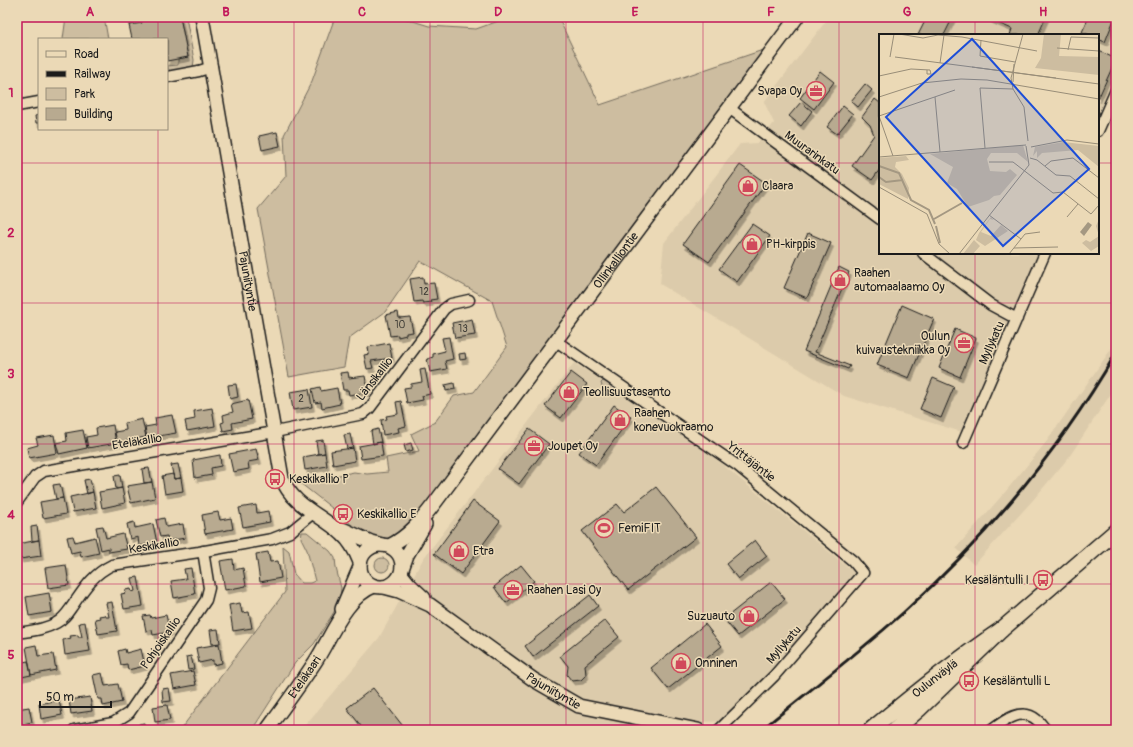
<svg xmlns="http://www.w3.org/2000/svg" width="1133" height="747" viewBox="0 0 1133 747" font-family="Pangolin,sans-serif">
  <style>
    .built { fill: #dccbab }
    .green { fill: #cdbda0; stroke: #746c5e }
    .building { fill: #b8aa90; stroke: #1c1c1c; filter: url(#shadow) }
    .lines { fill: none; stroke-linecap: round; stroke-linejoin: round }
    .minor-casing { stroke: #1c1c1c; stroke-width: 13 }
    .tertiary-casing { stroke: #1c1c1c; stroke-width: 16 }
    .secondary-casing { stroke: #1c1c1c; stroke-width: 18 }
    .minor { stroke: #ebd9b6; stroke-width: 10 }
    .tertiary { stroke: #ebd9b6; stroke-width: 13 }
    .secondary { stroke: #ebd9b6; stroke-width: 15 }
    .rail { stroke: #1c1c1c; stroke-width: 3 }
    .grid { fill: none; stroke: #c2185b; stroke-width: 1; stroke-opacity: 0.55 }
    .labels { text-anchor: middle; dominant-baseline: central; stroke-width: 3; stroke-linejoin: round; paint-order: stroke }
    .number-label { font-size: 10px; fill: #434039 }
    .poi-label { font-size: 12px; fill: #1c1c1c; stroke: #ebd9b6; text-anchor: start }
    .street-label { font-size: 12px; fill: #1c1c1c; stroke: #ebd9b6 }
    .inset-river { fill: none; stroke: #a49882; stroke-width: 2 }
    .inset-road { fill: none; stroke: #988d78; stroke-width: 1 }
    .view { fill: #1d4ed8; fill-opacity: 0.15; stroke: #1d4ed8; stroke-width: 2 }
    .inset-edge { fill: none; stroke: #1c1c1c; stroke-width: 2 }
    .neatline { fill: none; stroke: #c2185b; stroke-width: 1.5 }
    .grid-label { font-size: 13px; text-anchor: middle; font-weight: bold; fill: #c2185b }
  </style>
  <defs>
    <filter id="shadow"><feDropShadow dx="2.5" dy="4" stdDeviation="0" flood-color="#0004"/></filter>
  </defs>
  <rect width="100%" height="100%" fill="#ebd9b6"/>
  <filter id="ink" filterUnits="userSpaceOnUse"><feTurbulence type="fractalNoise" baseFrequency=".025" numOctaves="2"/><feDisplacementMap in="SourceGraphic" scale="8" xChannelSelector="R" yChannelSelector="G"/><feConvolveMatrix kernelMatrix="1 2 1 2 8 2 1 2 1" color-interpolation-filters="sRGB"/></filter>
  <g filter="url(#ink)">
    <path class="built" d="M829 17H1116V87L1098 128V35H880V253H1044L965 433 844 396 660 284 664 243 740 144 758 143 774 123 764 102Z
      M1116 342V386L1069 457 1033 500 974 565 956 548 1006 491 1047 441Z
      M574 363 680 430 854 572 847 588 744 703 725 721 700 722 691 730H301L379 638 423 559Z"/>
    <path class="green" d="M66 17H104L108 39H63Z
      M180 17H186L194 60 193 68 170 72 167 66 178 65V59L188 57Z
      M335 17H400L429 26 476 29 510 17H558L600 105 766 49 640 215 421 511 401 535 386 540H376L355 529 346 519 300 483 354 472 367 474 388 472 386 458 419 451 411 434 435 422 454 396 474 392 507 347 492 301 420 261 385 312 349 338 344 367 289 377 258 209 286 176 284 135 312 81Z
      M603 381 611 384 613 388 611 393 607 394 604 393 601 383Z
      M302 532H307L330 551 335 558 336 568 341 588 340 598 334 612 314 644 295 663 252 730H180L285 592 283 546 289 551 294 574 302 583H310L315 581 307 550 301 538Z
      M375 565a7 7 0 1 1 14 0a7 7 0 1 1-14 0Z"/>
    <path class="building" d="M140 17H180L188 57 167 61V39H132L129 25 142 23Z
      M927 17H953L944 35H918Z
      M990 17H1046L1038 35H1010L1012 29 989 19Z
      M1089 17H1115L1105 42 1098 39V35H1090L1082 32Z
      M1099 51 1116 59 1098 99V52Z
      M820 71 834 82 814 109 800 98Z
      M865 84 872 90 858 107 851 101Z
      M875 99 880 103V169L872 180 852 166 874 135 870 125 862 117Z
      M801 102 812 111 801 126 789 116Z
      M843 106 853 114 837 134 827 127Z
      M39 115V123H36L35 116Z
      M277 132 280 146 262 150 259 136Z
      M740 165 766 183 709 262 683 244Z
      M752 224 770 236 737 282 719 269Z
      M808 233 831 243 807 298 784 288Z
      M839 267 849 272 815 352 850 366 848 369 804 351Z
      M423 277 424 284 434 283 437 299 430 300 431 302 423 303 422 301 414 302 410 279Z
      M902 305 934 319 909 378 877 365Z
      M398 312 399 318 410 317 413 332 406 333V335L398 337V335L390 336 386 315Z
      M472 319 475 335 455 338 452 323Z
      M955 329 976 338 960 377 939 368Z
      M449 337 453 359 445 361 447 369 430 372 427 359 433 357V354L445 351 442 338Z
      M389 343 392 358 371 361 373 368 367 369 364 355 369 354 368 347Z
      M465 353 466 359 460 360 459 354Z
      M425 369 430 394 422 396 423 400 407 403 404 388 411 387V384L422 382 420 370Z
      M348 372 349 378 365 376 368 392 349 395 348 390H343L340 373Z
      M571 372 587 384 561 418 545 406Z
      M933 378 954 387 941 418 920 409Z
      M454 383 455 389 446 391 445 385Z
      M236 384 238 397 230 399 228 385Z
      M320 387 321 391 337 388 340 404 322 408 321 402 315 403 312 389Z
      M309 389 312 407 293 410 290 392Z
      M248 400 252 419 232 423 233 429 223 431 221 423 224 422 223 415 233 412 231 404Z
      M401 401 406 426 398 428 399 432 383 435 381 420 387 419 386 416 398 414 396 402Z
      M614 405 631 417 596 465 579 453Z
      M212 408 215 426 187 431 185 421 195 419 194 411Z
      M172 415 176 433 147 438 145 427 156 425 155 418Z
      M142 419 146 437 117 443 115 432 126 430 125 423Z
      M113 425 116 443 88 448 86 437 97 435 96 428Z
      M378 429 381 442 373 444 371 431Z
      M529 429 549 444 519 484 498 469Z
      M83 430 87 448 59 454 56 443 67 441 66 433Z
      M350 434 353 448 347 449 344 435Z
      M54 435 57 453 29 458 27 448 38 445 36 438Z
      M323 440 325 453 318 454 316 441Z
      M381 442 383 456 361 459 359 446Z
      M411 443 413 450 406 452 404 445Z
      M353 448 355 461 333 465 331 451Z
      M256 449 259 460 248 462 249 469 233 472 229 454Z
      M325 453 327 466 305 470 303 457Z
      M220 455 221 466 211 468 212 475 195 478 193 460Z
      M178 464 181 478 174 479 171 465Z
      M149 468 152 482 144 483 142 469Z
      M173 474 174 479 181 478 183 491 165 494 162 476Z
      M120 475 122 488 116 489 114 476Z
      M90 479 93 492 87 494 84 480Z
      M152 482 155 498 131 503 127 486Z
      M60 484 63 498 56 499 53 485Z
      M656 487 696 537 628 590 582 531 617 504 624 512Z
      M122 488 125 503 102 508 99 492Z
      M93 492 96 508 73 512 70 497Z
      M63 498 66 514 43 518 40 502Z
      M473 501 500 521 461 574 434 554Z
      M256 505 257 513 268 511 270 522 243 527 239 508Z
      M218 512 220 520 231 518 233 529 205 534 202 515Z
      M164 518 166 527 183 524 185 538 168 541 167 536 160 537 156 520Z
      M134 522 135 528 153 524 157 543 139 546 138 537 130 539 127 524Z
      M37 526 39 540 32 541 31 527Z
      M103 526 106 538 123 534 127 549 109 552V548L101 550 96 527Z
      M73 536 75 542 95 537 99 553 81 557 80 551 71 553 67 537Z
      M39 540 41 556 20 559 17 544Z
      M755 540 767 556 738 579 726 564Z
      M268 552 270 562 278 561 281 578 260 582 256 554Z
      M233 559 234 570 243 568 246 586 225 590 220 561Z
      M66 565 69 585 48 588 45 568Z
      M521 565 534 581 506 603 494 587Z
      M191 568 195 594 174 598 171 581 186 579 184 569Z
      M138 577 143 606 124 609 121 594 126 593 125 590 131 589 132 592 135 591 132 578Z
      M771 582 785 599 738 636 724 619Z
      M49 593 52 612 29 616 26 597Z
      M590 595 598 606 533 657 525 646Z
      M112 602 117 631 98 634 95 619 100 618 99 616 105 615 106 617H109L106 603Z
      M240 603 242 613 249 612 252 628 233 631 229 605Z
      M150 615 151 618 166 615 170 632 153 635 152 630 146 631 143 616Z
      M605 620 619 637 585 665 586 675 581 680 572 681 567 675 568 666 560 656Z
      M85 622 90 651 65 655 63 640 71 638 70 636 78 635V637H82L79 623Z
      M705 624 722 646 668 689 651 668Z
      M218 629 220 643 212 644 210 630Z
      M219 644 222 663 213 665V660L199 663 196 648Z
      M36 645 38 656 53 654 56 670 31 675 26 647Z
      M125 649 126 653 141 649 145 666 128 670 127 664 121 665 118 651Z
      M191 656 194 669 188 670 186 657Z
      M23 659V662L28 661 31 675 17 678V660Z
      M193 671 196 685 174 689 171 675Z
      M102 673 105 686 118 684 122 702 103 706 102 699H98L93 675Z
      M169 688 171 701 163 702 162 689Z
      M373 688 406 730H364L347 708Z
      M90 697 92 711 71 714 69 700Z
      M59 700 62 715 41 719 39 704Z
      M167 705 170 720 155 722 153 707Z
      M29 707 32 722 17 725V709Z
      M144 723 145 730H141L139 724Z"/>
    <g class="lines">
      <defs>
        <path id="minor" d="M167 77 199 71 212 67
          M17 106 39 102
          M729 108 880 219
          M1098 131 1116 90
          M923 253 991 305 1017 319
          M556 341 738 466 853 561 863 573 774 676 719 730
          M963 443 1045 253
          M17 502 35 477 44 471 275 432 363 414 369 409 444 309 451 304 469 300
          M17 633C30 631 44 630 56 623 64 619 68 612 73 605 84 589 93 574 112 565L199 552 272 539 290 532 313 513
          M74 730 113 723 129 713 206 600 209 588 203 551
          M992 730C1005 720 1022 707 1037 720 1041 723 1043 727 1046 730"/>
        <g id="tertiary">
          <path id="s1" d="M202 17 282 478C292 506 322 515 342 534 351 542 356 552 360 562"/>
          <path d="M340 528 371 542 382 545"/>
          <circle cx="381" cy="566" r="21"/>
          <path id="s2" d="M389 546C408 537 421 521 434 504L797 17"/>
          <path d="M402 569 407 555 425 524"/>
          <path d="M401 574 410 585 424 598"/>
          <path id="s3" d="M384 587 399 591 430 605 534 680 579 706 698 730"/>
          <path d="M342 609 360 567"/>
          <path id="s4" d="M267 730C283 708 300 685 315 662 331 638 345 597 374 586"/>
        </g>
        <g id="secondary">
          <path d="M1001 630 1116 531"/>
          <path id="s5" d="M871 730C913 695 956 660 1001 630L919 709 895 730"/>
        </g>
      </defs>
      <use href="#minor" class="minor-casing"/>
      <use href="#tertiary" class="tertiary-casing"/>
      <use href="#secondary" class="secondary-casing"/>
      <use href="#minor" class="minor"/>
      <use href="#tertiary" class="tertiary"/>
      <use href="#secondary" class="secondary"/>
      <path class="rail" d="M761 730C809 691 858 653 904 612 987 537 1060 449 1116 353"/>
    </g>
  </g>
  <path class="grid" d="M158 17V39M294 17V730M430 17V730M566 17V730M703 17V730M839 17V730M975 17V35M158 129V730M17 163H880M1098 163H1116M975 253V730M17 303H1116M17 444H1116M17 584H1116"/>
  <defs>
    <symbol id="office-ring" viewBox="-11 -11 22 22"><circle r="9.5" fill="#ebd9b6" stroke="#d1495b" stroke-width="1.5"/><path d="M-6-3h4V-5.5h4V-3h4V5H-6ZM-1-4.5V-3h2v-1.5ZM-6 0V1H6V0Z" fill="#d1495b"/></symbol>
    <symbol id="shop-ring" viewBox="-11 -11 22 22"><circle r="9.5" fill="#ebd9b6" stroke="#d1495b" stroke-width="1.5"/><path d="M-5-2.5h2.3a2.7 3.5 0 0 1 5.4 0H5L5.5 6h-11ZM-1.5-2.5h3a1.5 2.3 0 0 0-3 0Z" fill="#d1495b"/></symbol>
    <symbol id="bus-ring" viewBox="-11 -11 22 22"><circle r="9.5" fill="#ebd9b6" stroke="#d1495b" stroke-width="1.5"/><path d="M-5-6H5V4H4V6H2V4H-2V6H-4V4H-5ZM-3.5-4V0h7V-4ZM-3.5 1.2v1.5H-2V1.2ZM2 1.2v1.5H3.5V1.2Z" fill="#d1495b"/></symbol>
    <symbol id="stadium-ring" viewBox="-11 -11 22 22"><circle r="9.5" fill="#ebd9b6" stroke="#d1495b" stroke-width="1.5"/><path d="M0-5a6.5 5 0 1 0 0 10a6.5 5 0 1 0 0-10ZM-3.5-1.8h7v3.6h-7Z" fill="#d1495b"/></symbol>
  </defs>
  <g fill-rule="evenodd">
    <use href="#office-ring" x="805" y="80" width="22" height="22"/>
    <use href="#shop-ring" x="737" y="175" width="22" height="22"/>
    <use href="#shop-ring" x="741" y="233" width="22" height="22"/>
    <use href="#shop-ring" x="829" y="269" width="22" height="22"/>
    <use href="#office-ring" x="953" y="332" width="22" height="22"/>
    <use href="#shop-ring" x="558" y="381" width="22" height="22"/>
    <use href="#shop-ring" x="609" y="409" width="22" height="22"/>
    <use href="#office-ring" x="523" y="435" width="22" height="22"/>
    <use href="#bus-ring" x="264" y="468" width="22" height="22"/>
    <use href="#bus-ring" x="332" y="503" width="22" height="22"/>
    <use href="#stadium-ring" x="593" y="517" width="22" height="22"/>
    <use href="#shop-ring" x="448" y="540" width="22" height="22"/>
    <use href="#bus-ring" x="1032" y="569" width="22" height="22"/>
    <use href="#office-ring" x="502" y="579" width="22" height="22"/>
    <use href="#shop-ring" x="738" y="605" width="22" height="22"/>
    <use href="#shop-ring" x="670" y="652" width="22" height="22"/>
    <use href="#bus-ring" x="958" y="670" width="22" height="22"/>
  </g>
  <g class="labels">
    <g class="number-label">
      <text x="424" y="292">12</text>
      <text x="400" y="325">10</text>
      <text x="463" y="329">13</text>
      <text x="301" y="399">2</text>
    </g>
    <g class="poi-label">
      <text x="802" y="91" text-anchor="end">Svapa Oy</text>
      <text x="762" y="186">Claara</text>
      <text x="766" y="244">PH-kirppis</text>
      <text x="854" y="273">Raahen<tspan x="854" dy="14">automaalaamo Oy</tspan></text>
      <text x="950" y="336" text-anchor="end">Oulun<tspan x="950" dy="14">kuivaustekniikka Oy</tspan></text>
      <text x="583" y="392">Teollisuustasanto</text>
      <text x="634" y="413">Raahen<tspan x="634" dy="14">konevuokraamo</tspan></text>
      <text x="548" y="446">Joupet Oy</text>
      <text x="289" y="479">Keskikallio P</text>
      <text x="357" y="514">Keskikallio E</text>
      <text x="618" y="528">FemiFIT</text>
      <text x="473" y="551">Etra</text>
      <text x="1029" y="580" text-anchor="end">Kesäläntulli I</text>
      <text x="527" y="590">Raahen Lasi Oy</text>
      <text x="735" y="616" text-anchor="end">Suzuauto</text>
      <text x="695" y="663">Onninen</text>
      <text x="983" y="681">Kesäläntulli L</text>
    </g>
    <g class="street-label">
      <text transform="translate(812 153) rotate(36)">Muurarinkatu</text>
      <text stroke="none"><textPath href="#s2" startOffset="366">Ollinkalliontie</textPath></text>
      <text stroke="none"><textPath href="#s1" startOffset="268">Pajuniityntie</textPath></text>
      <text transform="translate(992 343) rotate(-66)">Myllykatu</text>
      <text transform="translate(375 379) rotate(-52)">Länsikallio</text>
      <text transform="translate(137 442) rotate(-9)">Eteläkallio</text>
      <text transform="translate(751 462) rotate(38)">Yrittäjäntie</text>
      <text transform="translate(154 546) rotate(-9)">Keskikallio</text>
      <text transform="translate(161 643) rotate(-55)">Pohjoiskallio</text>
      <text transform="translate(784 645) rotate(-49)">Myllykatu</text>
      <text stroke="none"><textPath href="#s4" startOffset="65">Eteläkaari</textPath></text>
      <text stroke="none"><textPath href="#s5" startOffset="82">Oulunväylä</textPath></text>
      <text stroke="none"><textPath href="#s3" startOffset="200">Pajuniityntie</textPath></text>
    </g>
  </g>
  <g transform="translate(879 34)">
    <rect width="220" height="220" fill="#ebd9b6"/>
    <path d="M165 0H182L180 22 220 23V41L156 34 162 24ZM184 108 220 112V133L199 116 163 119 158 124V117L154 122 156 113ZM144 111 149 128 138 119H112L108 125 111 137 127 138 131 135 138 141 121 161 115 162 110 166 89 173 78 155 68 149 74 133 51 120ZM27 122 30 126 17 128 16 133 23 140 30 154 29 165 0 150V124ZM112 183 115 186 111 185 102 198 112 202 122 191 129 197 106 212 97 206 100 199ZM220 185V212L212 217 203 209 207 206 211 208 220 202 217 192ZM95 206 101 212 94 220H84Z" fill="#cdbda0"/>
    <path d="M209 188 213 191 205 202 201 198Z" fill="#a49882"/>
    <path class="inset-river" d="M0 132 20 139 32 166 50 176 56 190M0 143 7 148 24 146M55 185 83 169M57 192 61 209"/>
    <path class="inset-road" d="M20 0 44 4 59 1 83 3 158 17M144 0 132 44 134 55 145 73 149 107M102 6 101 22 136 28M178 14 220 17M189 16 192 3 220 4M11 23 15 0M16 23 93 33M61 29 65 1M0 42 32 35 51 36 52 40H48V36M177 44 93 33 220 50M134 48 135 30M0 63 43 49 82 45 108 46 220 65M56 63 61 118M0 82 76 56M0 82 14 122M152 113 188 106 220 110M106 114 101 54 134 55M0 123 147 111M151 124 158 126 177 141 191 142 220 165M110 128H134L174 159 184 158 212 180 220 171M166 132 172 127 194 124 220 144M0 153 48 180 60 210 71 220M110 181 142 205M188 183 199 170M135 214 179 213M80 220 150 131 147 112M130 220 146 200 161 198"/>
    <path class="view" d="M93 5 210 135 124 212 7 83Z"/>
    <rect width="220" height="220" class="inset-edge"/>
  </g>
  <rect width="1133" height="747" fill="none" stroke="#ebd9b6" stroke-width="44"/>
  <rect x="38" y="38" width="130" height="92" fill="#ebd9b6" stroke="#988d78"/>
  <rect x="46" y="51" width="20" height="6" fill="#ebd9b6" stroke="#988d78"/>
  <text x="74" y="58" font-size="12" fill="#1c1c1c">Road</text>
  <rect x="46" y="71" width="20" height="6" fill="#1c1c1c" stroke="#988d78"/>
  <text x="74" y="78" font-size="12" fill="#1c1c1c">Railway</text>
  <rect x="46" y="88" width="20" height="12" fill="#cdbda0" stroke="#988d78"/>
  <text x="74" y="98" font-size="12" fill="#1c1c1c">Park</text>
  <rect x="46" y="108" width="20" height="12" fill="#b8aa90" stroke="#988d78"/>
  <text x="74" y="118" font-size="12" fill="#1c1c1c">Building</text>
  <path d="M40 701v6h71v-6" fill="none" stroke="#1c1c1c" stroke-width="2"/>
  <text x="46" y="701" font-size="12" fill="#1c1c1c" stroke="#ebd9b6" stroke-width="3" paint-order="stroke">50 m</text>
  <rect x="22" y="22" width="1089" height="703" class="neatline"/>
  <g class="grid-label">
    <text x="90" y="16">A</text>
    <text x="226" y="16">B</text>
    <text x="362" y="16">C</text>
    <text x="498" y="16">D</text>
    <text x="635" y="16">E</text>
    <text x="771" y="16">F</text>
    <text x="907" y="16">G</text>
    <text x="1043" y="16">H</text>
    <text x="11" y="97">1</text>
    <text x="11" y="237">2</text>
    <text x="11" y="378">3</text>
    <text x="11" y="519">4</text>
    <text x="11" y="659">5</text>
  </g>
</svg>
